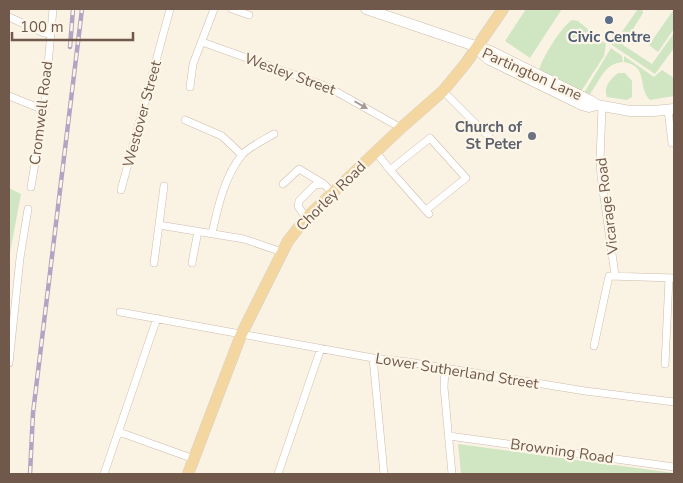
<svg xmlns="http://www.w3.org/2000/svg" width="683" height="483" viewBox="0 0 683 483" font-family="'Nunito Sans',sans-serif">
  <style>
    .green { fill: #d0e6c3 }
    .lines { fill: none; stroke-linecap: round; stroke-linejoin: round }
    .street-casing { stroke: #cdbcad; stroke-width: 8 }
    .secondary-casing { stroke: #cfbcab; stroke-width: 11 }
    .primary-casing { stroke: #d7d1cd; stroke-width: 12 }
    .street { stroke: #fff; stroke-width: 7 }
    .secondary { stroke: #fff; stroke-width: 10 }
    .primary { stroke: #f4d7a0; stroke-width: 11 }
    .rail-casing { stroke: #b4a3c2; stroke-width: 4.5 }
    .rail { stroke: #fdf6e8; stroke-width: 2.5; stroke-dasharray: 8; stroke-linecap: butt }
    .oneway { fill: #a99b93 }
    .service-dot { fill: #5c6f8a; stroke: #fdf6e8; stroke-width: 2 }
    .worship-dot { fill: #6b7280; stroke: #fdf6e8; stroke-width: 2 }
    .labels { text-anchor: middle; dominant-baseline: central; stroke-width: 4.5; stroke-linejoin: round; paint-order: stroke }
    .service-label { font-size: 15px; font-weight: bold; fill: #4e5e75; stroke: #fdf6e8 }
    .street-label { font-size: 15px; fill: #70594b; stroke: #fdf6e8 }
    .worship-label { font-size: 15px; font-weight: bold; fill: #5b616d; stroke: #fdf6e8; text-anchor: end }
  </style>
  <rect width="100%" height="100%" fill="#faf2e3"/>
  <path class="green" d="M526 9H562L530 58 505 41Z
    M638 9H642L643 13 623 45 652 64 674 33V48L655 74 612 45 610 39 619 36Z
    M674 9V29L658 52 649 45Z
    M572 20 578 21 606 44 604 56 580 93 539 71C541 59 562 26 572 20Z
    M611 48 622 56 623 62C604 63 600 81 590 94L584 93Z
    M624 56 654 77 662 70 674 78V96L650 100C637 87 649 66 624 62Z
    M618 73H625L632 81V97L627 100 607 97C603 88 610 79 618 73Z
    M9 188 21 194 10 253 9 252Z
    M458 444 674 473V474H461Z"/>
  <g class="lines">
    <defs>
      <path id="street" d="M232 9 249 15
        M9 17 44 33 51 34
        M202 42 328 87 401 128
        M190 87 193 64 214 9
        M443 91 494 142
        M9 96 44 110
        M602 107 600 161 601 176 615 275
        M668 110 672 143
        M185 120 222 136 242 155
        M376 152 390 170 429 214
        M390 170 430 138 466 178 426 210
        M283 184 299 169 324 184
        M31 187 44 110 53 9
        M121 190 170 9
        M306 218 298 206 299 201 315 185 324 184 332 193
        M159 225 244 239 282 252
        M212 233C218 207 224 178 241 156 248 147 264 140 274 134
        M154 263 164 186
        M192 263 198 231
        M120 312 373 358 408 362 585 391 674 402
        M594 346 609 276 674 278
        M373 358 384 474
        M9 363 20 258 28 209
        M665 364 669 278
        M445 369 444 387 452 474
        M119 432 194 459
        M449 436 674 467
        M104 474 157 318
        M278 474 321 348"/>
      <path id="secondary" d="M366 9 490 51 591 101 597 105
        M477 49 488 59 582 105 589 107 597 105 630 111H654L674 109"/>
      <path id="primary" d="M188 474 241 335 288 241 306 218 401 128 443 91 466 63 503 9"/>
    </defs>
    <use href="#street" class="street-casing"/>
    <use href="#secondary" class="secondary-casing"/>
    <use href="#primary" class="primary-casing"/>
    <use href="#street" class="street"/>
    <use href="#secondary" class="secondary"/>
    <use href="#primary" class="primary"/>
    <defs>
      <path id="rail" d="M70 47 73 9
        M30 474 33 413 82 9"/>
    </defs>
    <use href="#rail" class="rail-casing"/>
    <use href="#rail" class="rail"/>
  </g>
  <defs><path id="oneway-solid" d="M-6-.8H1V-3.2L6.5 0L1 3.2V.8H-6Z" transform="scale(1.25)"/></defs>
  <use class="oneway" href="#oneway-solid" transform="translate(361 105) rotate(30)"/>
  <circle class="service-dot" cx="609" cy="20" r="5"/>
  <circle class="worship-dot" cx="532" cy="136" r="5"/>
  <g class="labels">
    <g class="service-label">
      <text x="609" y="37">Civic Centre</text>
    </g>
    <g class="street-label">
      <text transform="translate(290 74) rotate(20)">Wesley Street</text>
      <text transform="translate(532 74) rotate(24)">Partington Lane</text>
      <text transform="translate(41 113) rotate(-83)">Cromwell Road</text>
      <text transform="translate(142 114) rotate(-75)">Westover Street</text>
      <text transform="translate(331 196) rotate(-45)">Chorley Road</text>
      <text transform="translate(607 206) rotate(-97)">Vicarage Road</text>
      <text transform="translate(457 371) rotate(9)">Lower Sutherland Street</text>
      <text transform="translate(562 451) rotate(8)">Browning Road</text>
    </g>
    <g class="worship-label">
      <text x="522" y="127">Church of<tspan x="522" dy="17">St Peter</tspan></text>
    </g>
  </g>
  <rect width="683" height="483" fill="none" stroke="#70594b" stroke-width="20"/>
  <path d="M12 32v8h121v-8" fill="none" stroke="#70594b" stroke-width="2.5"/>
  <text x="20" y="32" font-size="15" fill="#70594b" stroke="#fdf6e8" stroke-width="4" paint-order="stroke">100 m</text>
</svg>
